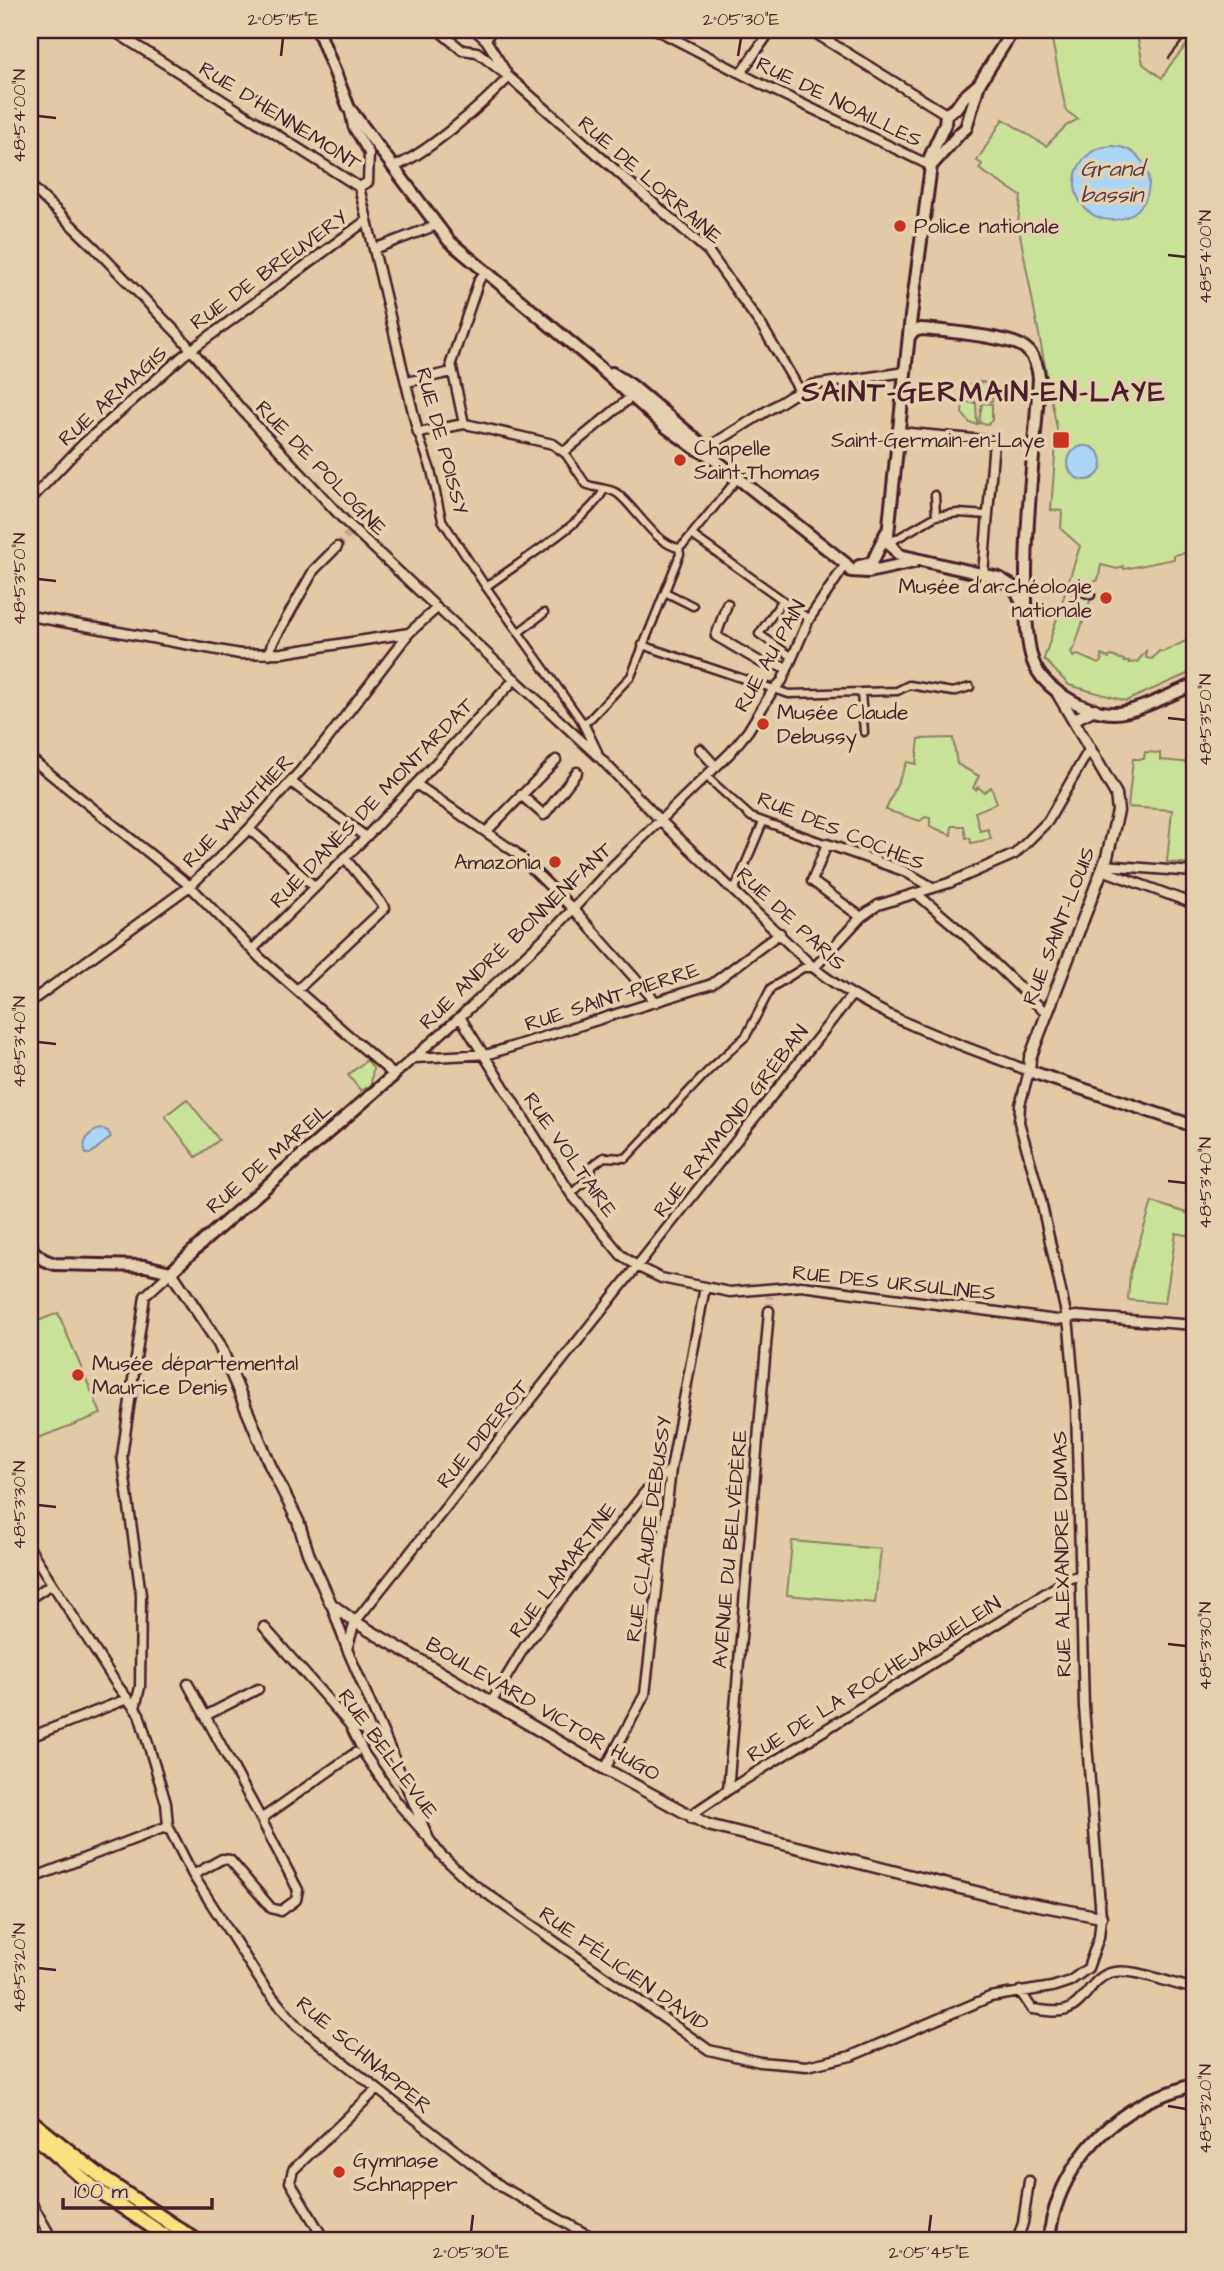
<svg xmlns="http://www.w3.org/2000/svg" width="1224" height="2271" viewBox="0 0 1224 2271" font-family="'Architects Daughter',sans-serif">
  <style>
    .green { fill: #c9e298; stroke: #8a8062; stroke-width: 2 }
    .water { fill: #abd5f6; stroke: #848ca5; stroke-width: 2 }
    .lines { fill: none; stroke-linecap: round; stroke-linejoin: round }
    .minor-tunnel { stroke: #c4a88d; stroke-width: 8; stroke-dasharray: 8 4; stroke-linecap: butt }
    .pedestrian-casing { stroke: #4a1f2b; stroke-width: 11 }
    .minor-casing { stroke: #4a1f2b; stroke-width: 13 }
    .tertiary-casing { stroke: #4a1f2b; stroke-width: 15 }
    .secondary-casing { stroke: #4a1f2b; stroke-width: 16 }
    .primary-casing { stroke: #4a1f2b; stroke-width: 18 }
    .pedestrian { stroke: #e4d1af; stroke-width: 6 }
    .minor { stroke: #e4d1af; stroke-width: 8 }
    .tertiary { stroke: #e4d1af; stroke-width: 10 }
    .secondary { stroke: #e4d1af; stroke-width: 10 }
    .primary { stroke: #fae180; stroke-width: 12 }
    .tram { stroke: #4a1f2b; stroke-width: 2 }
    .rail { stroke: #4a1f2b; stroke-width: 2.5 }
    .ticks { fill: none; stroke: #4a1f2b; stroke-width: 2.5 }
    .poi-dot { fill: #c8321e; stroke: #e4d1af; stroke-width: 2.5 }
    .labels { text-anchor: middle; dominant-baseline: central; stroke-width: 7; stroke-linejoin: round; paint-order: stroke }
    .street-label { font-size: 21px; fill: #4a1f2b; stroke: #e4d1af }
    .poi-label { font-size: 21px; fill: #4a1f2b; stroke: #e4d1af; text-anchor: start }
    .water-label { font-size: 23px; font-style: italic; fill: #593a49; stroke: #e4d1af }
    .district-label { font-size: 28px; font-weight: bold; letter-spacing: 2px; fill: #4a1f2b; stroke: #e4d1af }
    .neatline { fill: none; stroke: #4a1f2b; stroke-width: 2.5 }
    .ticks-label { font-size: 18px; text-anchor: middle; fill: #4a1f2b }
  </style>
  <rect width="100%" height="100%" fill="#e2caa6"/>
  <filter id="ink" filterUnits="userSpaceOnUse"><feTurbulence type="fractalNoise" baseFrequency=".0143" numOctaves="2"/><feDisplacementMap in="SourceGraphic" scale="14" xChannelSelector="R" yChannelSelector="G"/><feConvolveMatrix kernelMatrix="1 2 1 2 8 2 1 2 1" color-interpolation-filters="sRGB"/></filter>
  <g filter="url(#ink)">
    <path class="green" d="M1050 30H1136L1143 64 1162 78 1170 65 1194 36V555L1187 556 1184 553 1174 555V559L1124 569 1123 566 1118 569 1101 565 1098 580 1093 582 1095 586 1074 648 1071 652 1073 657 1078 655 1099 664 1102 661 1101 655 1109 658 1111 656 1124 660V662L1129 661V663L1137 662 1146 651V658L1152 659 1159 651 1163 652 1194 637V671L1126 701 1069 685 1044 659 1080 546 1061 529 1062 511 1051 510 1057 429 1018 224 1021 196 979 169 982 164 977 161 1003 119 1046 146 1066 126 1078 119 1066 111Z
      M974 382H978L975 401 962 400 963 391Z
      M980 382 989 383 993 386 992 401H982L980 397Z
      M963 402 976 403 977 424 970 423 962 413Z
      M982 403 992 404V420L988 424 979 423Z
      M953 738 957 764 979 776 973 788 976 790 978 787 984 792 991 787 997 803 975 812 980 831 988 829 991 839 971 843 970 838H966L964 826H952L951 835 930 826V818L925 817 920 821 886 810 907 762 916 764 919 739Z
      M1145 752 1160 753V760L1194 763V864L1167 862 1172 810 1128 807 1133 759H1144Z
      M367 1060 373 1068 371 1085 361 1091 348 1075Z
      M187 1099 219 1140 196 1157 165 1116Z
      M1152 1202 1193 1215 1191 1236 1176 1233 1165 1303 1128 1300 1130 1273Z
      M58 1313 101 1414 30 1441V1324Z
      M792 1541 881 1549 875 1603 787 1595Z"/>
    <path class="water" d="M1075 183a37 37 0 1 1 74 0a37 37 0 1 1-74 0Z
      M1068 463a17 17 0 1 1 34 0a17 17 0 1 1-34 0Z
      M102 1129 108 1131 111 1137 90 1154H86C81 1141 89 1131 102 1129Z"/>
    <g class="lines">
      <path class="minor-tunnel" d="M337 547 353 529
        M769 1311 770 1296"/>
      <defs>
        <path id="pedestrian" d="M418 433 431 470 442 520 486 587 583 723 589 720 631 676 680 554 679 548 684 544 738 478
          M564 452 586 484C596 489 610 487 618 494 636 508 655 544 679 548
          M935 495 936 516
          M692 535 809 619
          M889 543 936 516 958 513 988 515
          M486 587C513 566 593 518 604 489
          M1067 587 1091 595
          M665 592 693 606
          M782 601 759 634 791 656
          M519 632 544 613
          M642 645 789 694 897 691 909 685 953 692 970 687
          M861 692 864 732
          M707 777 751 817 827 844
          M734 891 763 822
          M571 1194 591 1176 592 1166 604 1157 626 1158 708 1071 746 1036 771 988 803 968H814"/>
        <path id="minor" d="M112 30 359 187
          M438 30 462 50 477 52 509 77 708 251 763 328 800 391
          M475 30 486 40 506 72
          M657 30 765 86 931 166
          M810 30 946 114
          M30 34 32 30
          M486 40 491 30
          M741 73 771 30
          M350 112 353 127 369 153 368 182 359 187
          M394 167C429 152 482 105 509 77
          M30 185 95 248 179 335 241 409 344 520 433 604
          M359 187 418 433 464 424 470 425 553 444 564 452 631 397
          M374 249 437 225
          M407 382 452 372
          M464 424 451 363 479 280 485 273
          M899 432 994 441 983 574
          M709 455 712 445 718 441 791 396 812 385 906 372
          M30 500 83 444 184 355 367 220
          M727 604 716 636 762 663 787 667
          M442 612 600 758 664 824 814 968C876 1018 955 1042 1029 1071L1020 1105 1019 1122 1039 1192 1069 1327 1076 1406 1084 1707 1101 1917 1099 1937 1088 1968 1070 1981 1052 1987 990 1997 851 2056 807 2066 760 2062 709 2050 469 1881 440 1854 429 1839 347 1649 355 1622 851 996
          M30 616 240 654 282 653 409 633
          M269 654 272 644 314 570 337 547
          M583 723 597 752
          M700 749 716 767
          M30 758 190 886 260 958 394 1075 460 1017 558 925 614 865 730 753 748 731 773 690 782 681 809 619 846 564
          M291 782 366 837
          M416 784 515 852 577 913 656 1002
          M521 795 544 815 577 772
          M249 829 315 887
          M486 832 556 760
          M1104 865 1194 872
          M1102 870 1194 904
          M916 893 965 935 1047 1014
          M861 917 812 881 827 844 904 871 932 887
          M252 950 366 837 515 679
          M814 968 861 917 878 905 949 883 1015 854 1048 821 1090 748
          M297 990 385 908 345 858
          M30 1002 190 886 249 829 323 745 409 633 437 608
          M460 1017 571 1194 621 1255 638 1267 661 1278 730 1292 802 1286 1057 1320 1076 1316 1194 1325
          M415 1058 489 1054 712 984 780 933
          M30 1232 34 1252
          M30 1549 117 1685 139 1714 166 1803 168 1826 193 1875 265 1988 297 2026 502 2187 584 2233 604 2241
          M30 1598 52 1584
          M331 1604 347 1649
          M264 1627 350 1725 365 1755 397 1802 425 1834
          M188 1684 261 1819
          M492 1701 525 1646 645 1492 671 1469
          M135 1708 140 1687 141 1595 122 1456 145 1296 171 1272
          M205 1716 258 1689
          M30 1737 127 1699
          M605 1769 645 1694 671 1469 705 1287
          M728 1790 769 1311
          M692 1819 697 1811 728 1790 1070 1578 1079 1576
          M193 1875 222 1859 230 1860 271 1908 281 1911 296 1900 298 1890 261 1819 355 1753
          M30 1879 168 1826
          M1020 1991 1032 2009C1043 2010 1059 2014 1069 2009 1086 2001 1091 1979 1110 1973 1133 1966 1170 1985 1194 1988
          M30 2200 53 2241
          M325 2241 290 2182 293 2170 376 2090
          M1017 2241 1023 2223 1029 2181"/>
        <path id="tertiary" d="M1073 720 1095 709
          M1029 1071 1030 1058 1107 857 1118 811 1116 794 1058 694
          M171 1272 219 1344 270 1465 298 1521 308 1553 331 1604 355 1622 605 1769 708 1825 992 1896 1101 1917"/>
        <path id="secondary" d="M318 30 349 108 449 241 589 358 666 427 695 448 709 455
          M979 84 964 97 956 108 946 114 945 124 930 157 931 166 911 316 888 534 889 543 899 555 999 578 1015 588 1026 611
          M931 166 960 133 966 128 979 84 1013 30
          M909 337 913 331 922 329C943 331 1012 337 1025 348 1034 355 1038 367 1039 378 1035 449 1025 520 1026 591 1026 612 1026 635 1031 655 1038 687 1083 713 1114 713 1137 713 1172 693 1194 685
          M612 373 631 385 698 441 709 455 846 564 851 571 868 572 914 562
          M859 566 872 563 886 533
          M1029 1071 1194 1126
          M30 1249 44 1260 55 1264 145 1266 171 1272 206 1239 394 1075
          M1049 2241C1054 2181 1094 2128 1148 2101 1163 2094 1179 2090 1194 2084"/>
        <path id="primary" d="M30 2120 104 2179 197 2241
          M30 2132 94 2188 173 2241"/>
      </defs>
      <use href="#pedestrian" class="pedestrian-casing"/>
      <use href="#minor" class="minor-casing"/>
      <use href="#tertiary" class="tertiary-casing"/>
      <use href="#secondary" class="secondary-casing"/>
      <use href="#primary" class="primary-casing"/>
      <use href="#pedestrian" class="pedestrian"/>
      <use href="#minor" class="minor"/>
      <use href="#tertiary" class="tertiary"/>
      <use href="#secondary" class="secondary"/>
      <use href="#primary" class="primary"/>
      <path class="tram" d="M1145 30V31"/>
      <path class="rail" d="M1169 58 1191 30"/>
    </g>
  </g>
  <path class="ticks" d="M281 56 283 38M738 56 741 38M38 116 56 118M1168 255 1186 257M38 579 56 581M1168 718 1186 720M38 1042 56 1044M1168 1181 1186 1183M38 1505 56 1507M1168 1644 1186 1646M38 1968 56 1970M1168 2106 1186 2109M471 2232 473 2215M929 2232 931 2215"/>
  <g class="poi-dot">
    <circle cx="900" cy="226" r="7"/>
    <rect x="1052" y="431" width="18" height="18" rx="3.5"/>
    <circle cx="680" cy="460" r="7"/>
    <circle cx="1106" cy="598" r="7"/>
    <circle cx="763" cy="724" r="7"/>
    <circle cx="555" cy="862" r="7"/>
    <circle cx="78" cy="1375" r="7"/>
    <circle cx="339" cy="2172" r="7"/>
  </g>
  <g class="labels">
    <g class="street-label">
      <text transform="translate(839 102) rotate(26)">RUE DE NOAILLES</text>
      <text transform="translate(280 116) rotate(32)">RUE D'HENNEMONT</text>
      <text transform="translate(650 180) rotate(41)">RUE DE LORRAINE</text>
      <text transform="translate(269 270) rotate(-36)">RUE DE BREUVERY</text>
      <text transform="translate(113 396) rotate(-42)">RUE ARMAGIS</text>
      <text transform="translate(442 441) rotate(75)">RUE DE POISSY</text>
      <text transform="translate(321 468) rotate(46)">RUE DE POLOGNE</text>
      <text transform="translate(770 656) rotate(-61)">RUE AU PAIN</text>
      <text transform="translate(372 803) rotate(-46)">RUE DANÈS DE MONTARDAT</text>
      <text transform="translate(238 811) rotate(-46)">RUE WAUTHIER</text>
      <text transform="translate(841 831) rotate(22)">RUE DES COCHES</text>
      <text transform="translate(791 919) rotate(43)">RUE DE PARIS</text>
      <text transform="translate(1059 926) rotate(-69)">RUE SAINT-LOUIS</text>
      <text transform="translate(516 936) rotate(-44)">RUE ANDRÉ BONNENFANT</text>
      <text transform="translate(612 997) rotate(-18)">RUE SAINT-PIERRE</text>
      <text transform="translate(731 1121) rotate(-52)">RUE RAYMOND GRÉBAN</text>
      <text transform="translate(570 1155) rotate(55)">RUE VOLTAIRE</text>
      <text transform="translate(269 1158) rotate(-41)">RUE DE MAREIL</text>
      <text transform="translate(894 1283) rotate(6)">RUE DES URSULINES</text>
      <text transform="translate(483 1434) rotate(-51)">RUE DIDEROT</text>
      <text transform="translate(649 1529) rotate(-82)">RUE CLAUDE DEBUSSY</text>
      <text transform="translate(730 1549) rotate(-85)">AVENUE DU BELVÉDÈRE</text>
      <text transform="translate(1062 1554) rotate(-91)">RUE ALEXANDRE DUMAS</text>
      <text transform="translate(563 1570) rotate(-53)">RUE LAMARTINE</text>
      <text transform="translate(874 1679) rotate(-32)">RUE DE LA ROCHEJAQUELEIN</text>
      <text transform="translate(543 1709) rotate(30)">BOULEVARD VICTOR HUGO</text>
      <text transform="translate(388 1754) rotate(54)">RUE BELLEVUE</text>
      <text transform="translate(624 1969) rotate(35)">RUE FÉLICIEN DAVID</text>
      <text transform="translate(364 2055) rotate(40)">RUE SCHNAPPER</text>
    </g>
    <g class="poi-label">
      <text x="914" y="226">Police nationale</text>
      <text x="1045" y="440" text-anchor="end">Saint-Germain-en-Laye</text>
      <text x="694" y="448">Chapelle<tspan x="694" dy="24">Saint-Thomas</tspan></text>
      <text x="1092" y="586" text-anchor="end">Musée d’archéologie<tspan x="1092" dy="24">nationale</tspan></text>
      <text x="777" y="712">Musée Claude<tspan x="777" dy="24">Debussy</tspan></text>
      <text x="541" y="862" text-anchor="end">Amazonia</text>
      <text x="92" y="1363">Musée départemental<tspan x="92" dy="24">Maurice Denis</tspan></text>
      <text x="353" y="2160">Gymnase<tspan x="353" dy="24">Schnapper</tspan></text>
    </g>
    <g class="water-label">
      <text x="1112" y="169">Grand<tspan x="1112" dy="26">bassin</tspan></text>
    </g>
    <g class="district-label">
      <text x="984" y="392">SAINT-GERMAIN-EN-LAYE</text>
    </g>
  </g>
  <rect width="1224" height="2271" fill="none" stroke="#e4d1af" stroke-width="77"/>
  <path d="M63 2198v10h149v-10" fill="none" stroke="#4a1f2b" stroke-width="3.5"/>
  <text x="74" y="2198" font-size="21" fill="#4a1f2b" stroke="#e4d1af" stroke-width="5" paint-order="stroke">100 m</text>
  <rect x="38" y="38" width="1148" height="2194" class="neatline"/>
  <g class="ticks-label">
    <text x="283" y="25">2°05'15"E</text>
    <text x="741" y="25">2°05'30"E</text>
    <text transform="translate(19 116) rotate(-90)" y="6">48°54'00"N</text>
    <text transform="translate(1205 257) rotate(-90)" y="6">48°54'00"N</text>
    <text transform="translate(19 579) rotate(-90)" y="6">48°53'50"N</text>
    <text transform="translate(1205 720) rotate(-90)" y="6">48°53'50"N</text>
    <text transform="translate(19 1042) rotate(-90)" y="6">48°53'40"N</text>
    <text transform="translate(1205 1183) rotate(-90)" y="6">48°53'40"N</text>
    <text transform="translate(19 1505) rotate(-90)" y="6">48°53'30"N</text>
    <text transform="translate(1205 1646) rotate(-90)" y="6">48°53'30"N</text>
    <text transform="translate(19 1968) rotate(-90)" y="6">48°53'20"N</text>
    <text transform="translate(1205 2109) rotate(-90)" y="6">48°53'20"N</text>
    <text x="471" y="2258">2°05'30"E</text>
    <text x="929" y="2258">2°05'45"E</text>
  </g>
</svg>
